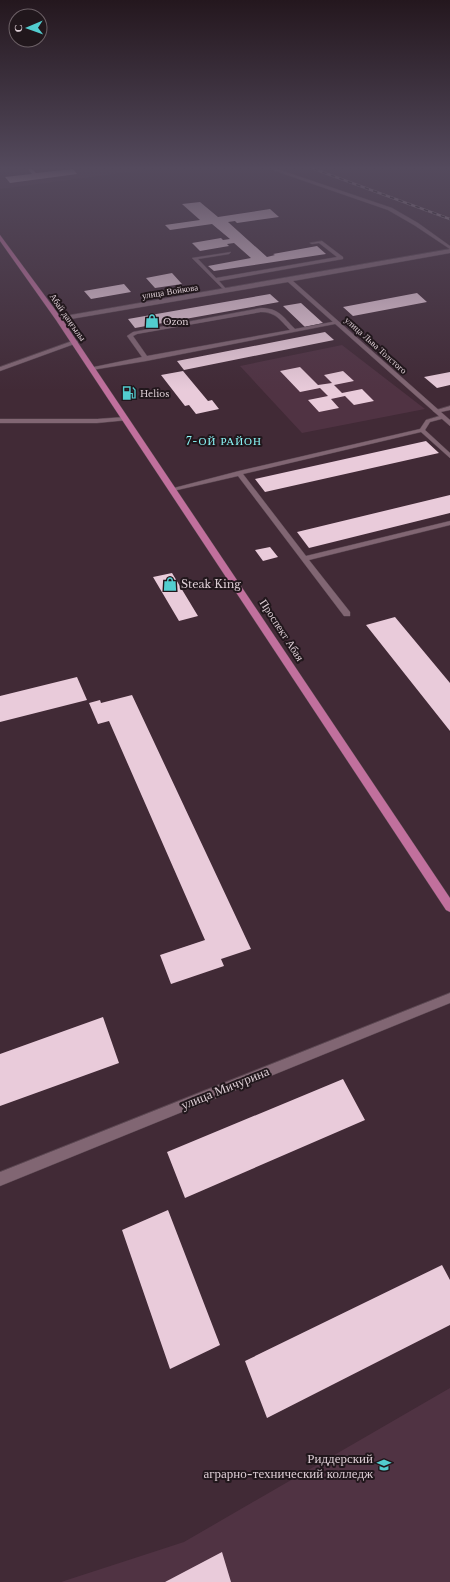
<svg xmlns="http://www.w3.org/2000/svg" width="450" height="1582" viewBox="0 0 450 1582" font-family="'Libre Baskerville',serif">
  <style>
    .built { fill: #503343 }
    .building { fill: #e9cbda }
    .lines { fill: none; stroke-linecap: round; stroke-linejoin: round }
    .lane-casing { stroke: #5a4751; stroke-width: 1 }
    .street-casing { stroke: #5a4751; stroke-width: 1 }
    .primary-casing { stroke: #5a4751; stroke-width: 1 }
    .lane { fill: #816673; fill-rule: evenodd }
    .street { fill: #816673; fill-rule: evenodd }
    .primary { fill: #c1709d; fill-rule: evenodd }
    .rail-casing { stroke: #998690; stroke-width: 2.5 }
    .rail { stroke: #21171c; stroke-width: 1.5; stroke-dasharray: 4.5; stroke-linecap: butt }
    .labels { text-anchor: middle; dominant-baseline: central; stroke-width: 4; stroke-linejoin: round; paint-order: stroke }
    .far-street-label { font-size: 9px; fill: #ddced5; stroke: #21171c }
    .far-poi-label { font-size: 9px; fill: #ddced5; stroke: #21171c; text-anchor: start }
    .far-quarter-label { font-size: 11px; letter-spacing: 1px; fill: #8bf7f8; stroke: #21171c }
    .poi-label { font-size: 11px; fill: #ddced5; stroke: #21171c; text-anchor: start }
    .street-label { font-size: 11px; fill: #ddced5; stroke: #21171c }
    .near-street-label { font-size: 13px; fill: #ddced5; stroke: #21171c }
    .near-poi-label { font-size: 13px; fill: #ddced5; stroke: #21171c; text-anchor: end }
  </style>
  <rect width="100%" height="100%" fill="#412a36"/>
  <path class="built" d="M0 169H152L0 189Z
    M342 345 425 409 302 433 240 366Z
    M450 1388V1582H61L184 1542Z"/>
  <path class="building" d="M28 169H32L36 173 73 169 77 174 10 183 5 177 32 174Z
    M200 202 218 217 270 209 279 217 237 223 235 221 228 222 267 257 275 255 273 254 317 246 326 254 214 271 208 266 251 258 234 243 227 244 229 246 200 251 192 243 221 238 223 240 230 239 212 224 170 230 165 225 200 220 182 204Z
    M172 273 182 284 155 288 146 278Z
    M124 284 131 292 91 299 84 291Z
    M417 293 427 302 353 316 343 307Z
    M270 294 279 302 135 328 128 319Z
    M301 303 323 323 305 327 283 306Z
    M325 332 334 340 184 370 177 361Z
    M300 367 318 385 332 383 324 375 343 371 354 381 334 385 342 393 362 389 374 401 354 405 345 396 331 399 339 408 319 412 308 400 328 396 320 388 300 392 280 371Z
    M183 371 208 401 212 400 219 409 196 414 189 405 185 406 161 375Z
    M450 372V385L437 388 424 377Z
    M426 441 439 453 265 492 255 479Z
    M450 495V513L309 548 297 532Z
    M270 547 278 557 263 561 255 550Z
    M172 573 198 616 179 621 153 577Z
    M395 617 450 683V731L366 625Z
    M77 677 87 700 0 722V696Z
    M132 695 251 949 221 959 224 966 171 984 160 955 205 940 109 721 98 724 89 703 100 700 101 703Z
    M103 1017 119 1063 0 1106V1054Z
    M343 1079 365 1120 185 1198 167 1152Z
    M168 1210 220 1345 170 1369 122 1230Z
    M442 1265 450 1280V1325L267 1418 245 1361Z
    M222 1552 231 1582H165Z"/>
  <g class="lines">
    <defs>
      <path id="lane" d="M270 169H277L392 208 418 223 450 246V249L414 225 388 210Z
        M322 241 343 257V259L219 281 228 291 226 292 192 258 231 252 229 254 198 259 216 278 337 257 319 243 312 244 310 243Z
        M261 308C279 308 283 317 295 329L337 321 340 323 146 361 92 370 89 368 142 357 127 336 133 332ZM261 312C276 312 280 320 290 330L147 356 133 336 137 334Z
        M75 340 78 342 77 343 0 371V367Z
        M450 406V410L436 413 433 411Z
        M443 415 446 417 445 418 430 422 425 430 450 453V458L421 432 243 474 306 556 450 521V525L309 560 350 612V616H344L238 476 173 491 170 489 239 471 420 429 426 420Z
        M126 417 128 418V420L97 423H0V419H97Z"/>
      <path id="street" d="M450 249V253L293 281 450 420V426L288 282 59 321 56 319 59 317Z
        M450 993V1003L0 1186V1172Z"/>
      <path id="primary" d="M0 235 62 319 450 898V912L446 910 56 320 0 241Z"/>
    </defs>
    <use href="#lane" class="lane-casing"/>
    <use href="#street" class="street-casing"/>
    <use href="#primary" class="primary-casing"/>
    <use href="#lane" class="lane"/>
    <use href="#street" class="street"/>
    <use href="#primary" class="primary"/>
    <defs>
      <path id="rail" d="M314 169 450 219"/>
    </defs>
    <use href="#rail" class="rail-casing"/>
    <use href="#rail" class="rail"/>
  </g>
  <linearGradient id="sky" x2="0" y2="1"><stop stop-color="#24171e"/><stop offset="0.43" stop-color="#544a5d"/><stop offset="1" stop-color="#544a5d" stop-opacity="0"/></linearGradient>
  <rect width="450" height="391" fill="url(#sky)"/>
  <defs>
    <symbol id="shop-bare" viewBox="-9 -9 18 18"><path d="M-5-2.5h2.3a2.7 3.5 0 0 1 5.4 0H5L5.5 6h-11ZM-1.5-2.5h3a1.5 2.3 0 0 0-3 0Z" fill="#52cdcf" stroke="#21171c" stroke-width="2.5" paint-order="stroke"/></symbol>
    <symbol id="fuel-bare" viewBox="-9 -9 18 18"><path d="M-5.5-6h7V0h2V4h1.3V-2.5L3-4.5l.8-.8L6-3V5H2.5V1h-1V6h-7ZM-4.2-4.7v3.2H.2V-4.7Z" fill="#52cdcf" stroke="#21171c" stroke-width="2.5" paint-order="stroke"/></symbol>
    <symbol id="university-bare" viewBox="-9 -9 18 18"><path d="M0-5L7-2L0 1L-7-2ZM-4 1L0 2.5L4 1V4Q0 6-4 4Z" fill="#52cdcf" stroke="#21171c" stroke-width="2.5" paint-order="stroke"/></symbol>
  </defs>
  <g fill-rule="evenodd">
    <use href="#shop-bare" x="142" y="311" width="20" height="20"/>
    <use href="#fuel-bare" x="119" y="383" width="20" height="20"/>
    <use href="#shop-bare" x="160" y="574" width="20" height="20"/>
    <use href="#university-bare" x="374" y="1455" width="20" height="20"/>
  </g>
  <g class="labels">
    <g class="far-street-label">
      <text transform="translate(170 291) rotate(-9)">улица Войкова</text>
      <text transform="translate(68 317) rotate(55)">Абай даңғылы</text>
      <text transform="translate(376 345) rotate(42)">улица Льва Толстого</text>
    </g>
    <g class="far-poi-label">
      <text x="163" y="321">Ozon</text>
      <text x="140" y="393">Helios</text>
    </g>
    <g class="far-quarter-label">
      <text x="224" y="441">7-ОЙ РАЙОН</text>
    </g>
    <g class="poi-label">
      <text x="181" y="584">Steak King</text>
    </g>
    <g class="street-label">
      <text transform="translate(282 630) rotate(57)">Проспект Абая</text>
    </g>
    <g class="near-street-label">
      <text transform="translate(225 1088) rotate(-22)">улица Мичурина</text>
    </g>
    <g class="near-poi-label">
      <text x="373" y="1458">Риддерский<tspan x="373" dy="15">аграрно-технический колледж</tspan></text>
    </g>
  </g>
  <g transform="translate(28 28) rotate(268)"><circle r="19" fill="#21171c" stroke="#6c6066"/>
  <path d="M0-3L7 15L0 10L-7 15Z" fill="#52cdcf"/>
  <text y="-6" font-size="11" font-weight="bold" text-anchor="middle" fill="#ddced5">С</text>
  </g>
</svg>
